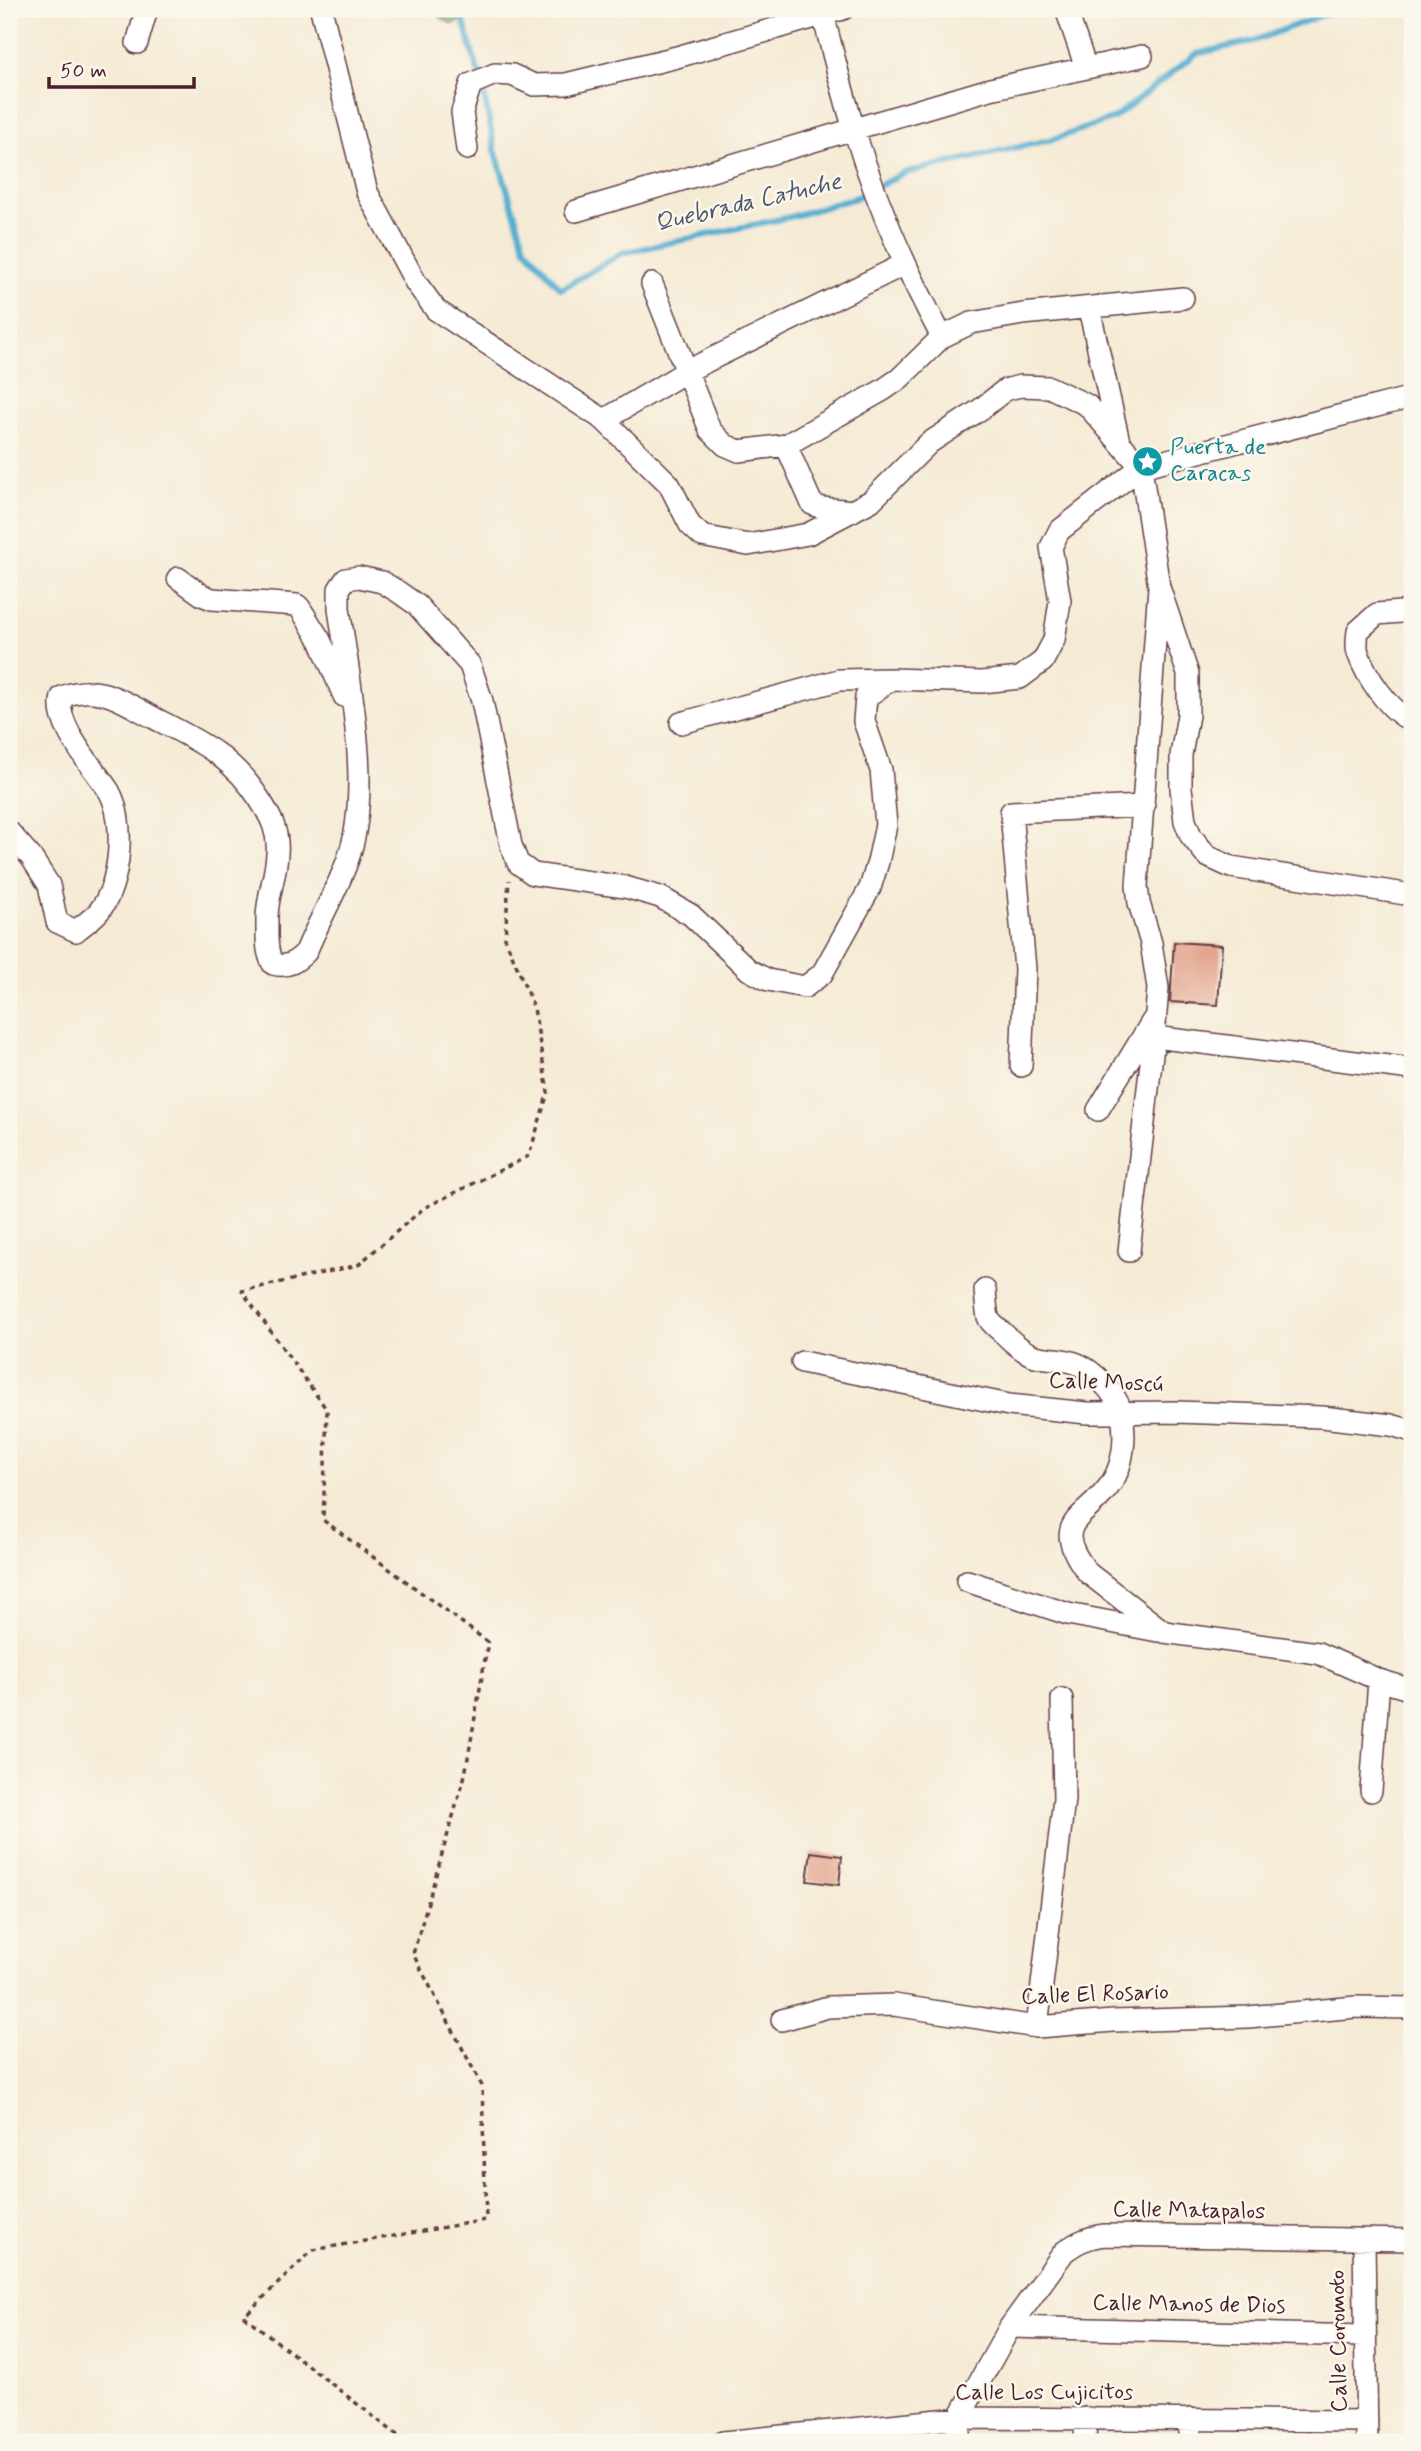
<svg xmlns="http://www.w3.org/2000/svg" width="1421" height="2451" viewBox="0 0 1421 2451" font-family="Mynerve,sans-serif">
  <style>
    .forest { fill: #87b26a; stroke: #68684a; stroke-width: 2 }
    .lines { fill: none; stroke-linecap: round; stroke-linejoin: round }
    .stream { stroke: #54aed1; stroke-width: 6 }
    .building { fill: #e2a690 }
    .street-casing { stroke: #643e44; stroke-width: 24 }
    .path { stroke: #643e44; stroke-width: 3.5; stroke-dasharray: 5 5; stroke-linecap: butt }
    .street { stroke: #fff; stroke-width: 21 }
    .labels { text-anchor: middle; dominant-baseline: central; stroke-width: 5; stroke-linejoin: round; paint-order: stroke }
    .culture-label { font-size: 23px; fill: #0d838f; stroke: #fbf7ec; text-anchor: start }
    .street-label { font-size: 23px; fill: #4a1f2b; stroke: #fbf7ec }
    .water-label { font-size: 24px; font-style: italic; fill: #4e586d; stroke: #fbf7ec }
  </style>
  <rect width="100%" height="100%" fill="#fbf7ec"/>
  <filter id="ink" filterUnits="userSpaceOnUse"><feTurbulence type="fractalNoise" baseFrequency=".0143" numOctaves="2"/><feDisplacementMap in="SourceGraphic" scale="14" xChannelSelector="R" yChannelSelector="G"/><feConvolveMatrix kernelMatrix="1 2 1 2 8 2 1 2 1" color-interpolation-filters="sRGB"/></filter>
  <filter id="wash" filterUnits="userSpaceOnUse"><feTurbulence type="fractalNoise" baseFrequency=".00686" numOctaves="4" result="noise"/><feDisplacementMap in="SourceGraphic" scale="28" xChannelSelector="R" yChannelSelector="G"/><feGaussianBlur stdDeviation="1.57" result="paint"/><feColorMatrix in="noise" values="0 0 0 0 0 0 0 0 0 0 0 0 0 0 0 0 0 1.4 0 .05"/><feComposite in="paint" operator="in"/></filter>
  <g filter="url(#wash)">
    <rect width="100%" height="100%" fill="#f5ebd5"/>
    <path class="forest" d="M439 9H464L459 21 452 24 440 17Z"/>
    <g class="lines">
      <path class="stream" d="M460 9 479 75
        M483 90 495 150 525 247 561 289 622 253 790 217 855 198 904 173 1054 139 1114 118 1196 54 1253 41 1339 9"/>
    </g>
    <g id="blocks">
      <path class="building" d="M1174 942 1222 945 1218 1005 1170 1002Z
        M811 1852 842 1856 839 1885 807 1881Z"/>
    </g>
  </g>
  <g filter="url(#ink)">
    <use href="#blocks" fill-opacity="0" stroke="#643e44" stroke-width="2"/>
    <g class="lines">
      <defs>
        <path id="street" d="M321 9 367 192 416 283 436 310 604 420 669 484 690 525 702 536 748 545 808 534 871 501 929 443 981 409 1005 390 1020 386 1049 387 1087 405 1141 467
          M820 9 823 15C833 53 842 91 854 129 875 200 907 272 942 337
          M1066 9 1086 68
          M137 43 147 9
          M467 149 462 112 471 84 495 74 512 75 534 85 566 84 677 57 843 9
          M576 211 990 89 1142 56
          M652 284 710 430 725 445 739 451 786 445 883 390 899 379 942 337 971 323 1023 314 1183 298
          M1089 308 1118 437
          M604 420 687 371 905 264
          M786 445 812 504 822 508 853 511
          M1141 467 1159 587 1188 674V715L1181 755V788L1185 821 1191 836 1207 856 1231 867 1412 895
          M178 578 202 595 212 599 297 605 300 608 320 640 344 696
          M1159 587 1137 886 1139 903 1151 943 1158 988 1154 1037 1412 1069
          M1412 611 1377 614 1358 631C1357 638 1356 647 1358 653 1366 676 1389 711 1412 721
          M681 723 839 680 892 679
          M9 832 31 857 49 885 57 922 76 931C84 924 94 918 100 910 121 883 126 820 109 791 95 769 53 724 62 697 100 682 123 702 156 719 199 741 233 757 260 800 271 817 279 832 277 854 276 877 266 899 267 922 267 937 266 952 273 964 288 968 296 962 306 952 319 920 337 891 348 859 373 789 349 681 339 608V589L346 579 359 577 382 582 397 591 417 605 470 665 482 701 511 845 518 863 533 874 625 887 660 897 691 915 749 970 768 980 805 987 822 974 870 888 878 862 886 825 881 770 864 721 866 697 892 679 982 682 1020 678 1043 661 1054 640 1060 601 1051 547 1059 531 1141 467 1412 397
          M1021 1066 1025 969 1011 812 1144 806
          M1098 1110 1153 1020
          M1129 1251 1154 1037
          M985 1290C986 1299 986 1309 988 1317 990 1323 997 1328 1002 1332 1010 1340 1021 1350 1032 1355 1042 1359 1057 1358 1068 1361 1090 1365 1118 1394 1122 1415 1126 1437 1124 1463 1112 1482 1088 1520 1046 1519 1088 1573L1164 1632 1318 1653 1379 1680 1412 1690
          M802 1362 1009 1405 1087 1413 1176 1412 1322 1417 1391 1425 1412 1431
          M967 1581 1068 1614 1158 1631
          M1371 1791 1379 1680
          M782 2020 828 2007 894 2005 1037 2027 1113 2021 1248 2017 1356 2007 1412 2008
          M1037 2027 1064 1799 1062 1699
          M1364 2240 1367 2442
          M1010 2327 1365 2336
          M1190 2419V2442
          M723 2442 959 2418 1367 2421
          M959 2442V2418L1010 2327 1064 2252C1077 2242 1088 2237 1105 2235L1412 2240
          M1085 2442 1086 2418"/>
      </defs>
      <use href="#street" class="street-casing"/>
      <path class="path" d="M417 2442 396 2434 244 2316 313 2250 486 2220 482 2086 413 1954 465 1775 488 1642 323 1520 327 1410 242 1291 358 1265 424 1208 529 1156 548 1092 534 1008 505 938 509 880"/>
      <use href="#street" class="street"/>
    </g>
  </g>
  <defs>
    <symbol id="sight-disc" viewBox="-11 -11 22 22"><circle r="9.5" fill="#0f9aa8" stroke="#fbf7ec"/><path d="M0-6L1.8-2.2L6-1.7L2.9 1.2L3.7 5.4L0 3.3L-3.7 5.4L-2.9 1.2L-6-1.7L-1.8-2.2Z" fill="#fff"/></symbol>
  </defs>
  <g fill-rule="evenodd">
    <use href="#sight-disc" x="1130" y="444" width="35" height="35"/>
  </g>
  <g class="labels">
    <g class="culture-label">
      <text x="1170" y="448">Puerta de<tspan x="1170" dy="26">Caracas</tspan></text>
    </g>
    <g class="street-label">
      <text transform="translate(1106 1383) rotate(2)">Calle Moscú</text>
      <text transform="translate(1095 1995) rotate(-2)">Calle El Rosario</text>
      <text transform="translate(1189 2211) rotate(1)">Calle Matapalos</text>
      <text transform="translate(1189 2305) rotate(1)">Calle Manos de Dios</text>
      <text transform="translate(1339 2341) rotate(-91)">Calle Coromoto</text>
      <text x="1044" y="2393">Calle Los Cujicitos</text>
    </g>
    <g class="water-label">
      <text transform="translate(748 203) rotate(-13)">Quebrada Catuche</text>
    </g>
  </g>
  <rect width="1421" height="2451" fill="none" stroke="#fbf7ec" stroke-width="35"/>
  <path d="M49 77v10h145v-10" fill="none" stroke="#4a1f2b" stroke-width="3.5"/>
  <text x="60" y="77" font-size="21" fill="#4a1f2b" stroke="#fbf7ec" stroke-width="5" paint-order="stroke">50 m</text>
</svg>
